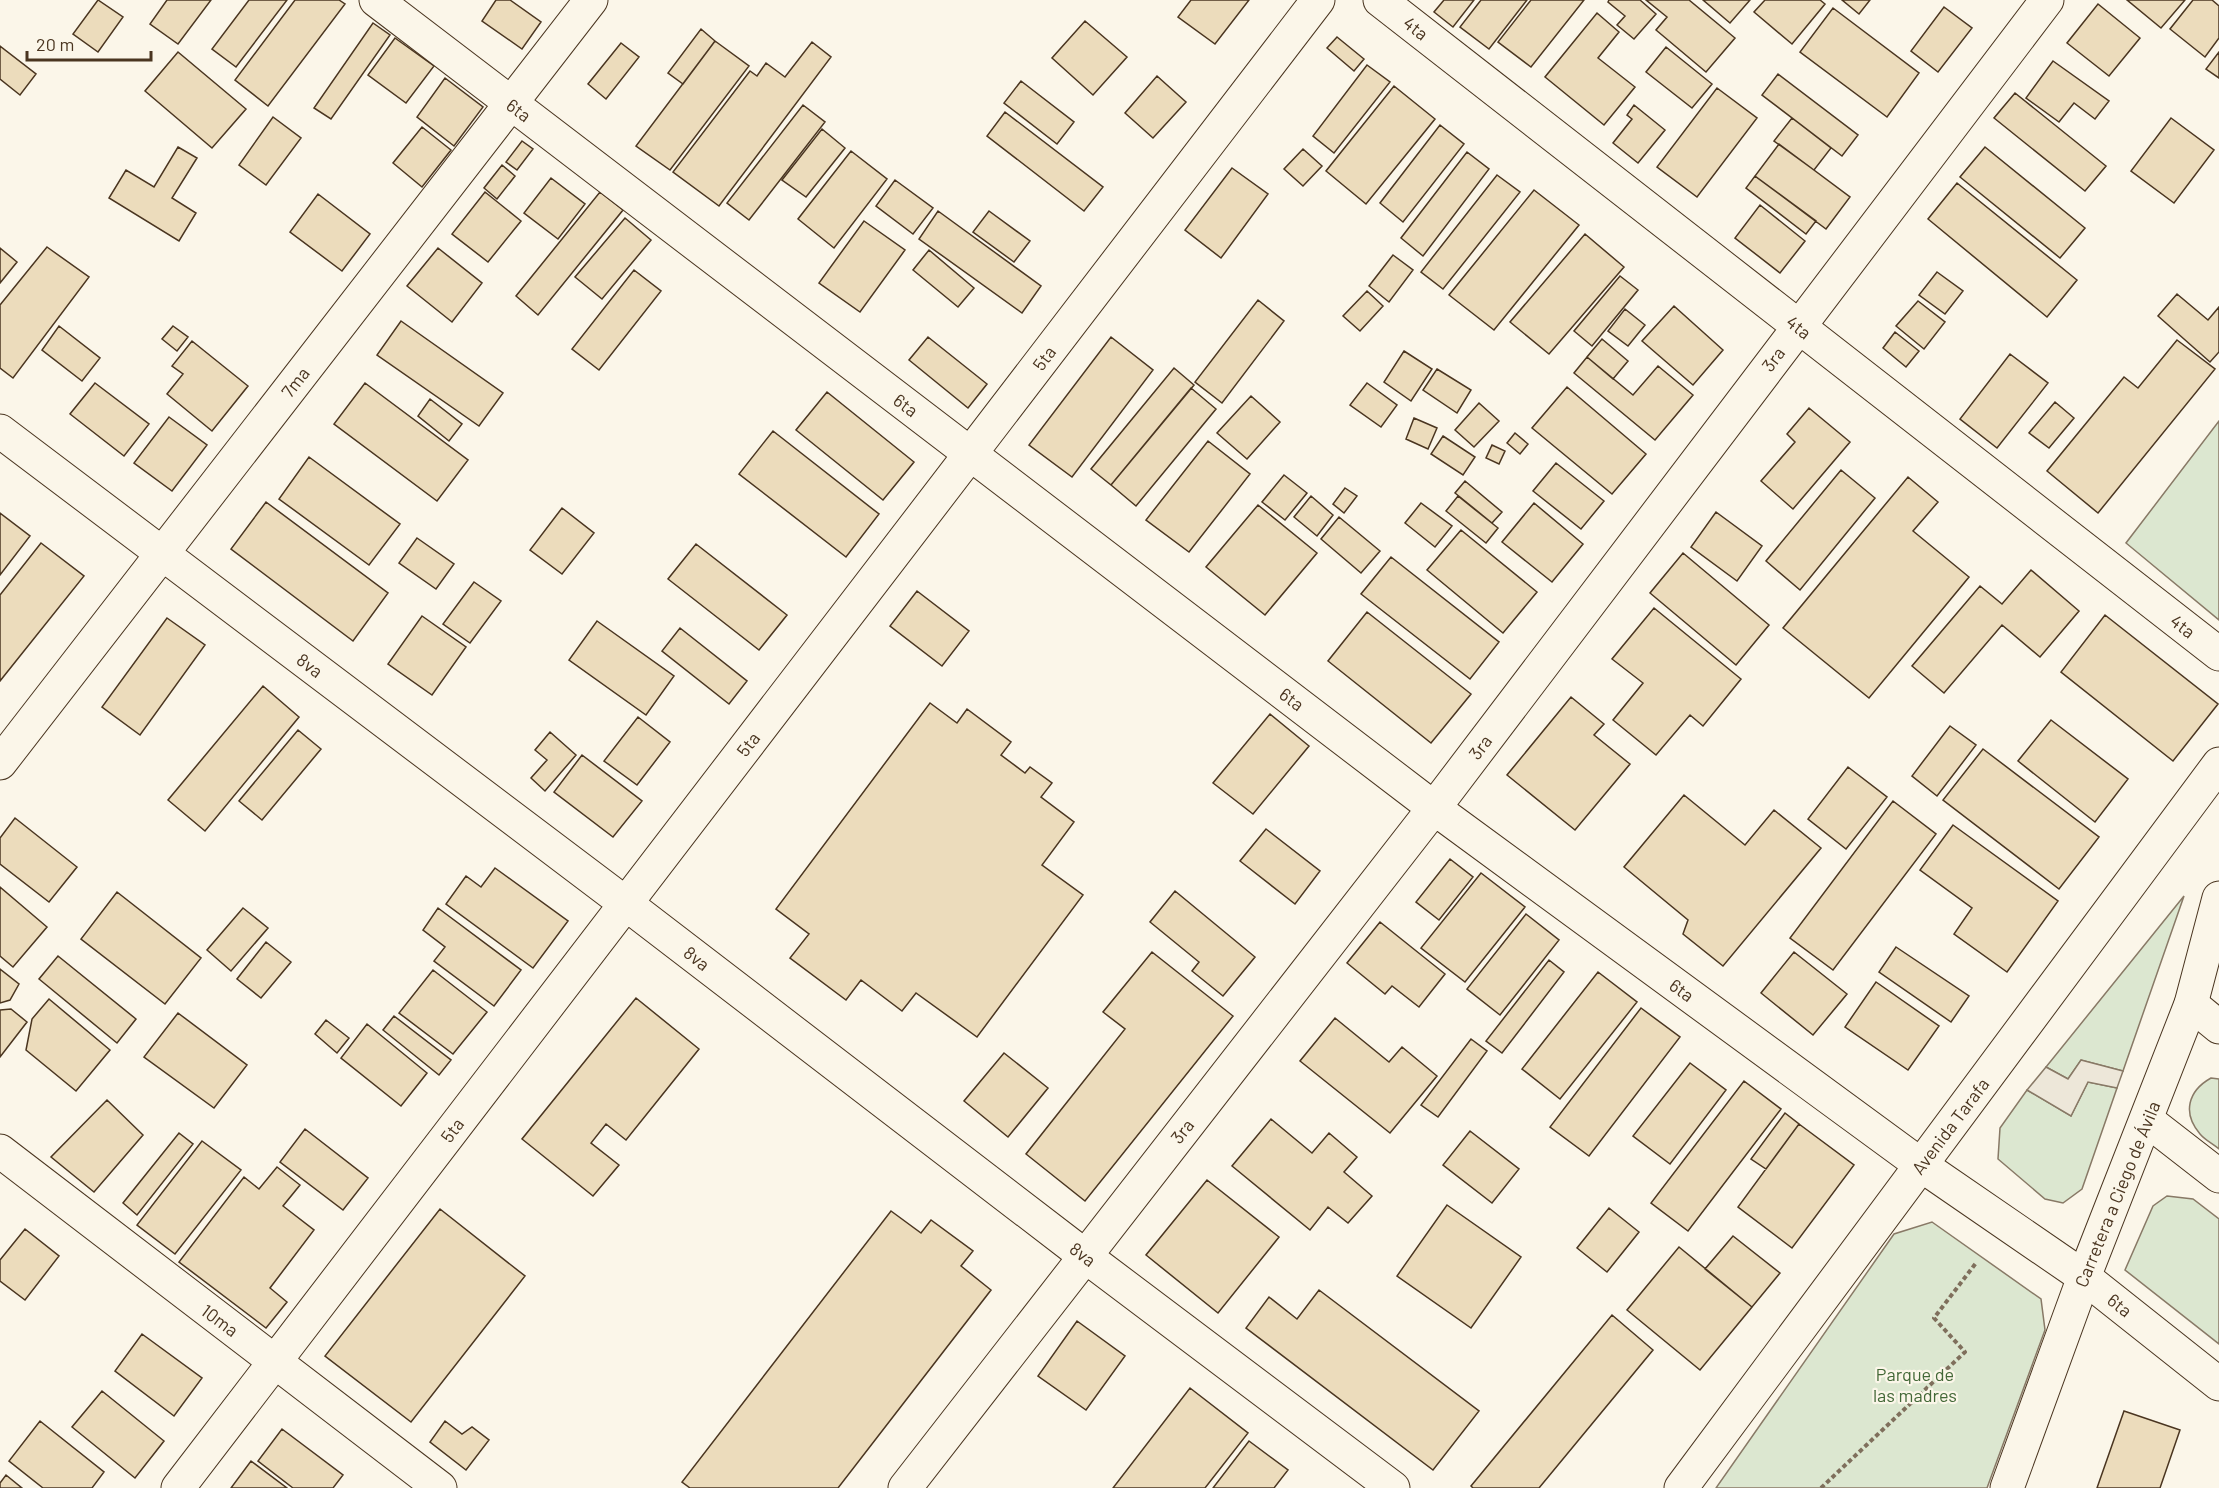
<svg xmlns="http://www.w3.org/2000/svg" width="2219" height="1488" viewBox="0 0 2219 1488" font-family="Barlow,sans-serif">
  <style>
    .green { fill: #dce7d0; stroke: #887966; stroke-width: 1.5 }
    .parking { fill: #ede7d9; stroke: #887966; stroke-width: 1.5 }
    .building { fill: #ecdcbc; stroke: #4a3520; stroke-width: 1.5 }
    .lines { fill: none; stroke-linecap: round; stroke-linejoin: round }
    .street-casing { stroke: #4a3520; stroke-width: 35 }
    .secondary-casing { stroke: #4a3520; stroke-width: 35 }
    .primary-casing { stroke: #4a3520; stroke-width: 35 }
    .path { stroke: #7f6f5c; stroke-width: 4; stroke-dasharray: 4.5 3; stroke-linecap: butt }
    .street { stroke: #fbf6e9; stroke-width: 33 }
    .secondary { stroke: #fbf6e9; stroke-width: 33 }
    .primary { stroke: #fbf6e9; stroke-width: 33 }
    .labels { text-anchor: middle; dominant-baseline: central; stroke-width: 4.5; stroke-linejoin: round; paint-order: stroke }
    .street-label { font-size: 18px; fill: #4a3520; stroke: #fbf6e9 }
    .park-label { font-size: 18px; fill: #436837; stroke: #fbf6e9 }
  </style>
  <rect width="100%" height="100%" fill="#fbf6e9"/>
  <path class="green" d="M2219 421V620L2126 543Z
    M2184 896 2123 1071 2081 1060 2068 1079 2046 1067Z
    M2211 1078 2219 1079V1149C2213 1144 2205 1140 2200 1134 2182 1113 2188 1091 2211 1078Z
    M2088 1082 2117 1088 2082 1189 2063 1203 2045 1199 1998 1159 2000 1128 2027 1090 2071 1116Z
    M2167 1196 2193 1199 2219 1219V1344L2125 1270 2153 1206Z
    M1932 1222 2041 1299 2045 1330 1987 1488H1716L1894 1234Z"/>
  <path class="parking" d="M2081 1060 2123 1071 2117 1088 2088 1082 2071 1116 2027 1090 2046 1067 2068 1079Z"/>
  <path class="building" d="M98 0 123 17 98 52 73 34Z
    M167 0H211L178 44 150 24Z
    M249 0H287L236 67 212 49Z
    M295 0H339L345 4 268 106 235 80Z
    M496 0H510L541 22 522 49 482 21Z
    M1191 0H1249L1215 44 1178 17Z
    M1444 0H1474L1453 27 1434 12Z
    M1481 0H1527L1489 49 1460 27Z
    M1531 0H1584L1531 67 1498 42Z
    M1609 0H1640L1656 14 1634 39 1617 25 1625 16 1608 2Z
    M1646 0H1689L1735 38 1706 72 1656 30 1667 17Z
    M1703 0H1750L1730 23Z
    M1765 0H1820L1825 4 1792 44 1754 12Z
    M1842 0H1870L1859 14Z
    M2127 0H2185L2161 28Z
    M2193 0H2212L2219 6V38L2205 57 2170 29Z
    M2098 4 2140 38 2109 76 2067 43Z
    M1944 7 1972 28 1938 72 1911 51Z
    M1833 8 1919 73 1887 117 1800 52Z
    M1597 13 1619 32 1598 58 1635 87 1604 125 1545 77Z
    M1085 21 1127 57 1093 95 1052 58Z
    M373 23 390 35 331 119 314 108Z
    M701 29 715 41 683 84 668 73Z
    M1337 37 1364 59 1354 71 1327 48Z
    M395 38 434 66 406 103 368 75Z
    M715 41 749 66 670 170 636 146Z
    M812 42 831 57 719 206 673 172 750 71 757 76 766 63 785 77Z
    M621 43 639 57 606 99 588 84Z
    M0 46 36 74 20 95 0 79Z
    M1666 47 1712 84 1692 108 1646 72Z
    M178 52 246 109 212 148 145 91Z
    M2219 52V78L2206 69Z
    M2053 61 2109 101 2095 119 2074 103 2059 122 2026 98Z
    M1367 65 1390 82 1334 153 1313 136Z
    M1778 74 1858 135 1842 156 1762 95Z
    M1157 76 1186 102 1153 138 1125 113Z
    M445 78 483 107 454 146 417 117Z
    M1021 81 1074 122 1057 144 1004 103Z
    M1394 86 1435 119 1366 204 1326 171Z
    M1717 88 1757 118 1697 197 1657 167Z
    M2015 93 2106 166 2085 191 1994 118Z
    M803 105 825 122 749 220 727 203Z
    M1634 105 1665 130 1638 163 1613 143 1632 119 1627 115Z
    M1005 112 1103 187 1084 211 987 136Z
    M273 117 301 138 266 185 239 165Z
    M1792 118 1831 148 1814 170 1774 141Z
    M2171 118 2214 150 2174 203 2131 171Z
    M1440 125 1464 144 1403 222 1380 203Z
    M422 127 451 150 422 187 393 163Z
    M822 129 845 148 806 197 782 180Z
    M522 141 533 149 517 170 506 162Z
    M1779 144 1850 197 1826 229 1755 176Z
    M178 147 197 158 172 198 196 213 179 241 109 198 126 170 154 187Z
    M1985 147 2085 228 2060 258 1960 177Z
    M1303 149 1322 166 1303 186 1284 169Z
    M851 151 887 179 834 248 798 219Z
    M1467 152 1489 169 1423 256 1401 238Z
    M502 165 515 176 497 199 484 188Z
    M1232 168 1268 194 1221 258 1185 230Z
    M1497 175 1520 192 1443 289 1421 272Z
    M1755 176 1816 221 1806 234 1746 188Z
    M551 178 585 204 558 239 524 213Z
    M895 180 933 208 913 234 876 206Z
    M1957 183 2077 280 2047 317 1928 219Z
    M1534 190 1579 225 1494 330 1449 295Z
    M485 192 521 221 488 262 452 234Z
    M600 192 623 210 538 315 516 296Z
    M318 194 370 234 342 271 290 232Z
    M1760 205 1805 241 1780 273 1735 238Z
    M938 211 1041 286 1022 313 919 239Z
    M989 211 1030 241 1014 262 973 232Z
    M625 218 651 240 602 299 575 277Z
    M864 221 905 250 860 312 819 283Z
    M1585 234 1624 267 1549 354 1510 322Z
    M47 247 89 277 13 378 0 368V305Z
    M0 248 17 262 0 283Z
    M438 248 482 283 452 322 407 286Z
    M929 250 974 288 958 307 913 270Z
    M1393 255 1413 270 1389 302 1369 286Z
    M634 270 661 291 599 370 572 349Z
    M1937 272 1963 291 1945 314 1919 295Z
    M1620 276 1638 290 1592 346 1574 331Z
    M1367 291 1383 306 1360 331 1343 316Z
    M2177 294 2208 320 2219 307V352L2210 362 2158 316Z
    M1258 300 1284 321 1222 403 1195 382Z
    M1918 301 1945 322 1924 349 1896 326Z
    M1674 306 1723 350 1693 385 1642 341Z
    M1625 309 1645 325 1628 346 1608 331Z
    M401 321 503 393 479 426 377 355Z
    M59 326 100 358 82 381 42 350Z
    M173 326 188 337 177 351 162 339Z
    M1895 332 1919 351 1906 367 1883 348Z
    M928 337 987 384 968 408 909 360Z
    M1111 337 1153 370 1072 477 1029 445Z
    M1602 339 1628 361 1613 379 1587 357Z
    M2177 340 2215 369 2098 513 2047 471 2124 377 2138 388Z
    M192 341 248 386 212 431 167 394 183 374 172 366Z
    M1404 351 1432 369 1411 401 1384 382Z
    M2010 354 2048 383 1997 448 1960 419Z
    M1587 357 1633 395 1658 366 1693 395 1655 440 1574 373Z
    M1174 368 1194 385 1111 485 1091 469Z
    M1437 369 1471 390 1457 413 1423 390Z
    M95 383 149 424 124 456 70 414Z
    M365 383 468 460 437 501 334 424Z
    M1367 383 1397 405 1381 427 1350 405Z
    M1567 387 1646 454 1612 494 1532 428Z
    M1191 388 1216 409 1136 506 1111 485Z
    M827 392 914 462 883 500 796 430Z
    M1251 396 1280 422 1247 459 1217 433Z
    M430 399 462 424 449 441 418 416Z
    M2055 402 2074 418 2049 448 2029 433Z
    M1479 403 1499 421 1474 447 1455 430Z
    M1809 408 1850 442 1793 509 1761 481 1795 442 1787 434Z
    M169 417 207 445 172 491 134 463Z
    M1414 418 1437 428 1428 449 1406 439Z
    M773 431 879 514 846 557 739 474Z
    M1515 433 1528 444 1520 454 1507 443Z
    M1443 436 1475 457 1463 475 1431 454Z
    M1208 441 1250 474 1189 552 1146 520Z
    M1492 445 1505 451 1499 464 1486 458Z
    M309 457 400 524 369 565 279 499Z
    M1556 463 1604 501 1581 529 1533 491Z
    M1841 470 1875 498 1800 590 1766 561Z
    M1284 475 1307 493 1285 520 1262 502Z
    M1908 477 1938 502 1913 531 1969 577 1869 698 1783 628Z
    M1465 481 1502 512 1492 523 1455 493Z
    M1345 488 1357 496 1344 513 1333 504Z
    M1311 496 1333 515 1317 536 1294 517Z
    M1458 496 1498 528 1486 543 1446 511Z
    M266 502 388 593 353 641 231 549Z
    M1421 503 1452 526 1435 547 1405 523Z
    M1534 503 1583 544 1552 582 1502 542Z
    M1258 505 1317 553 1265 615 1206 567Z
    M562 508 594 533 562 574 530 550Z
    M1716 512 1762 546 1737 581 1691 547Z
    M0 513 30 536 0 575Z
    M1339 517 1380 551 1361 573 1321 539Z
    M1461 530 1537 592 1503 633 1427 570Z
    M417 538 454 564 436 589 399 563Z
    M41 543 84 576 0 681V595Z
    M696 544 787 615 759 650 668 579Z
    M1683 553 1769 625 1736 665 1650 593Z
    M1391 557 1499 642 1470 679 1361 594Z
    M2031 570 2079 611 2040 657 2002 625 1944 693 1912 666 1980 586 2002 604Z
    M474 582 501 601 470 643 443 624Z
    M917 591 969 631 942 666 890 626Z
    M1654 608 1741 679 1703 726 1690 715 1656 755 1613 720 1643 683 1612 659Z
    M1367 612 1471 694 1431 743 1328 661Z
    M2105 615 2218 704 2173 761 2061 672Z
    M422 616 466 647 432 695 388 664Z
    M167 618 205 645 140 735 102 707Z
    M597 621 674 676 646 715 569 660Z
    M680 628 747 681 729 704 662 651Z
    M263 686 299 717 205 831 168 800Z
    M1571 697 1604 724 1594 735 1630 764 1575 830 1507 775Z
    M930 703 957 723 967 709 1011 742 1001 755 1025 773 1030 767 1052 783 1041 797 1074 822 1042 865 1083 895 977 1037 916 993 902 1011 861 980 846 1000 790 958 809 934 776 909Z
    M1270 714 1309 746 1253 814 1213 783Z
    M638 717 670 742 637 785 604 761Z
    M2051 720 2128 779 2095 822 2018 761Z
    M1950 726 1976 745 1937 796 1912 776Z
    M298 730 321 749 262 820 239 801Z
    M550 732 576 755 545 791 531 778 547 760 535 750Z
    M1983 749 2099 837 2059 889 1943 800Z
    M582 755 642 801 613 837 554 792Z
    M1848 767 1887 797 1846 849 1808 819Z
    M1684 795 1745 845 1774 810 1821 848 1723 966 1683 934 1688 920 1624 867Z
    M1893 801 1936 834 1833 970 1790 938Z
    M15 818 77 867 49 902 0 864V838Z
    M1953 825 2058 901 2007 972 1954 934 1972 908 1920 870Z
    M1266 829 1320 871 1295 904 1240 861Z
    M1450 859 1473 877 1439 920 1416 902Z
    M495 868 568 921 533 968 446 904 466 876 481 887Z
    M1481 873 1525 907 1465 982 1421 948Z
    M0 887 47 927 13 967 0 956Z
    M1175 891 1255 957 1223 996 1192 971 1199 962 1150 922Z
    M117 892 201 958 165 1004 81 939Z
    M243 908 268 928 231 971 207 950Z
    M438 908 521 970 494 1006 434 961 445 947 423 930Z
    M1526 914 1559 940 1500 1015 1467 989Z
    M1380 922 1445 974 1419 1007 1392 986 1385 994 1347 963Z
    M266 942 291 962 261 998 237 979Z
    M1896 947 1969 996 1951 1022 1879 972Z
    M1152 952 1233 1016 1085 1201 1026 1154 1125 1029 1103 1012Z
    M1794 952 1847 994 1813 1035 1761 993Z
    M58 956 136 1019 117 1043 39 979Z
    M1549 960 1564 972 1502 1053 1486 1041Z
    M0 969 19 984 10 1000 0 1003Z
    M433 970 487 1012 453 1054 399 1013Z
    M1598 972 1637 1002 1560 1099 1522 1069Z
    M1876 982 1939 1026 1908 1070 1845 1027Z
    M636 998 699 1049 626 1140 606 1124 591 1143 619 1165 593 1196 522 1139Z
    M49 999 110 1050 76 1091 26 1050 32 1019Z
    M1641 1008 1680 1037 1589 1156 1550 1127Z
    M11 1009 27 1022 0 1057V1010Z
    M178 1013 247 1065 214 1108 144 1057Z
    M394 1016 451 1060 439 1075 383 1030Z
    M1335 1018 1389 1062 1402 1047 1437 1076 1390 1133 1300 1061Z
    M326 1020 349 1038 337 1053 315 1034Z
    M367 1024 427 1073 401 1106 341 1058Z
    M1471 1039 1487 1051 1438 1117 1421 1105Z
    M1004 1053 1048 1088 1008 1137 964 1101Z
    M1690 1063 1726 1090 1670 1164 1633 1136Z
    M1744 1081 1781 1109 1688 1231 1651 1203Z
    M107 1100 143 1135 94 1192 51 1157Z
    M1785 1113 1799 1124 1766 1169 1751 1159Z
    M1271 1119 1312 1153 1329 1133 1357 1157 1344 1172 1372 1196 1348 1223 1328 1207 1310 1230 1232 1166Z
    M1799 1124 1854 1165 1792 1248 1738 1207Z
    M305 1129 368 1178 343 1210 280 1162Z
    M1470 1131 1519 1169 1492 1203 1443 1165Z
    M179 1133 193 1144 137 1215 123 1203Z
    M202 1141 241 1170 175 1254 137 1225Z
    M277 1167 300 1185 283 1206 314 1230 270 1288 287 1302 266 1328 179 1262 244 1177 259 1189Z
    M1207 1180 1279 1237 1218 1313 1146 1255Z
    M1447 1205 1521 1257 1471 1328 1397 1276Z
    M1609 1208 1639 1232 1607 1272 1577 1248Z
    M440 1209 525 1276 411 1422 325 1356Z
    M891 1211 921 1233 931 1220 973 1251 961 1266 991 1290 838 1488H690L682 1482Z
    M25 1229 59 1256 25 1300 0 1281V1260Z
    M1733 1236 1780 1273 1752 1307 1705 1269Z
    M1679 1247 1752 1307 1700 1370 1627 1310Z
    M1319 1290 1479 1411 1433 1470 1246 1328 1269 1297 1297 1319Z
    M1612 1315 1653 1350 1539 1488H1473L1471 1486Z
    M1077 1321 1125 1356 1086 1410 1038 1376Z
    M142 1334 202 1378 174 1416 115 1371Z
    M1190 1388 1248 1433 1205 1488H1113Z
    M102 1391 164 1441 135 1478 72 1427Z
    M2124 1411 2180 1430 2160 1488H2097Z
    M40 1421 104 1472 92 1488H43L9 1461Z
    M445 1421 462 1434 472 1427 489 1440 466 1470 430 1442Z
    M282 1429 343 1475 333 1488H293L258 1461Z
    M1249 1441 1288 1470 1274 1488H1213Z
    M251 1461 287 1488H231Z
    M6 1475 22 1488H0V1483Z"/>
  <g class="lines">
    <defs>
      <path id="street" d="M376 0 1434 808 1921 1165 2084 1277 2219 1384
        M1380 0 2219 654
        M0 431 625 903 1085 1256 1393 1488
        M0 763 591 0
        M2191 1004 2219 1027
        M2147 1120 2219 1176
        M0 1151 440 1488
        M178 1488 1318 0
        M905 1488 1434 808 2047 0"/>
      <path id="secondary" d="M1681 1488 2219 764"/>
      <path id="primary" d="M2007 1488 2084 1277 2191 1004 2219 898"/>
    </defs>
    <use href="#street" class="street-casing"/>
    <use href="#secondary" class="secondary-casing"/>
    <use href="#primary" class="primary-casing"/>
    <path class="path" d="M1821 1488 1965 1352 1934 1318 1976 1263"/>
    <use href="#street" class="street"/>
    <use href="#secondary" class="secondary"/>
    <use href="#primary" class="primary"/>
  </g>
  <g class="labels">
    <g class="street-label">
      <text transform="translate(1416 28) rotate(38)">4ta</text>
      <text transform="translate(519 110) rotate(37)">6ta</text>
      <text transform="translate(1799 327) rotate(38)">4ta</text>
      <text transform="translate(1044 358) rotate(-53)">5ta</text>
      <text transform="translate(1773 359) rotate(-53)">3ra</text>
      <text transform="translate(295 382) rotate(-52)">7ma</text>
      <text transform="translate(906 405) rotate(37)">6ta</text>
      <text transform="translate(2183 626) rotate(38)">4ta</text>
      <text transform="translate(310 665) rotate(37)">8va</text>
      <text transform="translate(1292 699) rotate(37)">6ta</text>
      <text transform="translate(748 744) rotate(-52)">5ta</text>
      <text transform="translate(1480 747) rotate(-53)">3ra</text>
      <text transform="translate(697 958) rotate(38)">8va</text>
      <text transform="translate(1682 990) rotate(36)">6ta</text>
      <text transform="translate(1950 1126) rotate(-53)">Avenida Tarafa</text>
      <text transform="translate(452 1130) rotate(-53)">5ta</text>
      <text transform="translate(1182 1131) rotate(-52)">3ra</text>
      <text transform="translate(2117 1194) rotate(-68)">Carretera a Ciego de Ávila</text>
      <text transform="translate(1083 1254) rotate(37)">8va</text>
      <text transform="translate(2120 1305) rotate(39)">6ta</text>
      <text transform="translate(220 1320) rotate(37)">10ma</text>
    </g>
    <g class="park-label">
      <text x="1915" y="1374">Parque de<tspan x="1915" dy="21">las madres</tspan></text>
    </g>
  </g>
  <path d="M27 51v9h124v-9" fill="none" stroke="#4a3520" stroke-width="3"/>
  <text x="36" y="51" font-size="18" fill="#4a3520" stroke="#fbf6e9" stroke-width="4.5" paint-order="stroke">20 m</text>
</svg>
